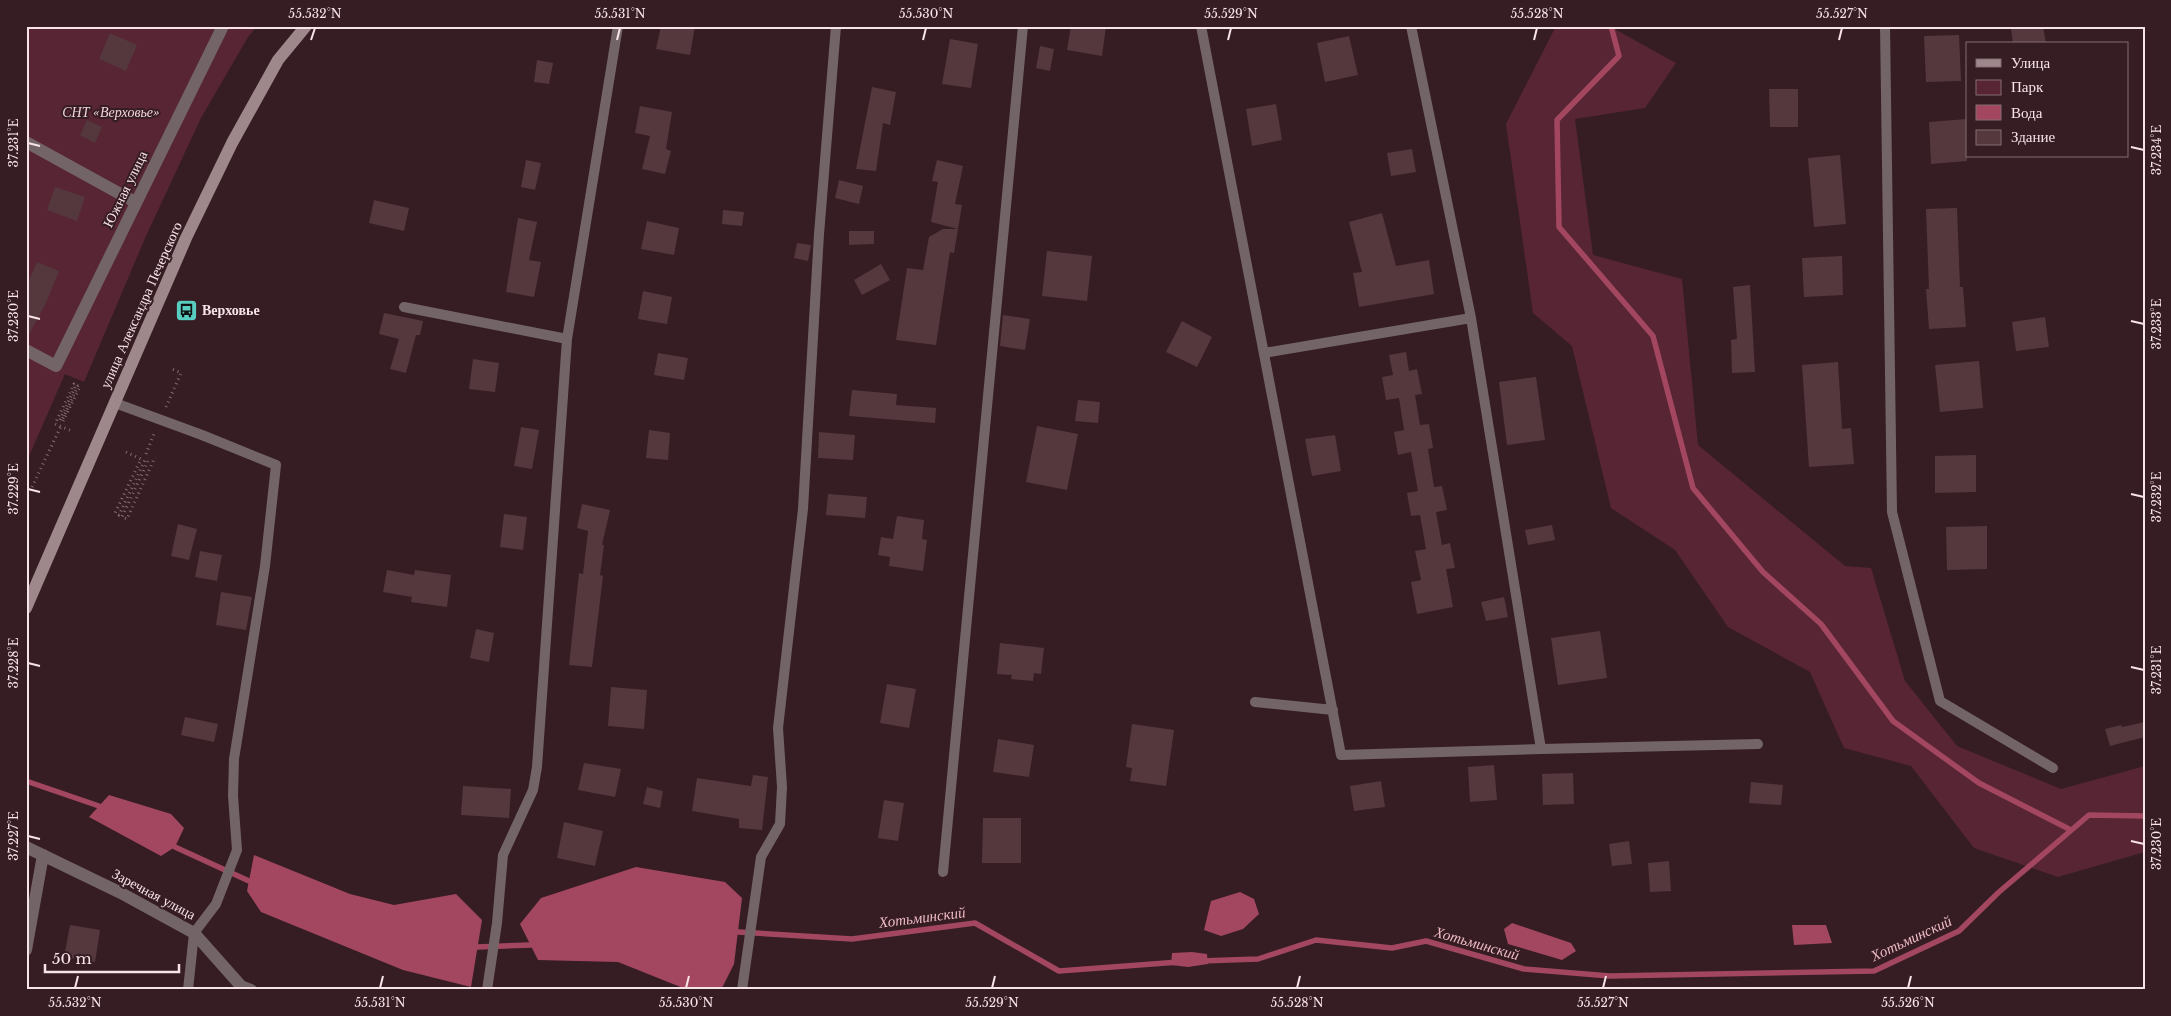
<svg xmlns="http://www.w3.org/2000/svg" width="2171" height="1016" viewBox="0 0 2171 1016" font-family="'Libre Baskerville',serif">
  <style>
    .green { fill: #572533 }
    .water { fill: #a34761 }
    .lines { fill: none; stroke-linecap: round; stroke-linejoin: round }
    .stream { stroke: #a34761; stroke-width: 5.5 }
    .building { fill: #54383e }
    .path { stroke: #836c71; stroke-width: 3; stroke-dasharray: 1 4; stroke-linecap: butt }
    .lane { stroke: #736567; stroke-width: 10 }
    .street { stroke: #736567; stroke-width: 12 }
    .secondary { stroke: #9e888c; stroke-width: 12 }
    .ticks { fill: none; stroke: #f7e4e8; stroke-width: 2 }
    .labels { text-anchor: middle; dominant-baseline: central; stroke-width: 4; stroke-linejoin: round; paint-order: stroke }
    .park-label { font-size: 14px; font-style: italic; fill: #f0d5db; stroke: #361d23 }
    .street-label { font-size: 14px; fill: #f7e4e8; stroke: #361d23 }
    .poi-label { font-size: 14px; font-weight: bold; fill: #f7e4e8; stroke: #361d23; text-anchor: start }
    .water-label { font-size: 15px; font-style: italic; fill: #efbbc6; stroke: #361d23 }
    .neatline { fill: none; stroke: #f7e4e8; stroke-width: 2 }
    .ticks-label { font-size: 12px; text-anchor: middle; fill: #f7e4e8 }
  </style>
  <rect width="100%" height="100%" fill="#361d23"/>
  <path class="green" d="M26 26H257L248 37 201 118 146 236 84 382 65 374 26 463Z
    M1556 26H1609L1676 63 1645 108 1575 119 1593 255 1682 279 1698 445 1845 566 1871 568 1905 681 1957 746 2061 789 2145 766V852L2058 877 1974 848 1911 766 1844 748 1810 672 1728 627 1675 550 1611 508 1572 346 1533 313 1506 124Z"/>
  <path class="water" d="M109 795 171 814 184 828 175 847 161 856 89 817Z
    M254 855 350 894 394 905 456 894 482 920 471 987 403 970 261 912 247 891Z
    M636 867 725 882 742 898 734 964 721 990H688L618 962 538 960 520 924 541 898Z
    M1240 892 1254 899 1259 914 1243 929 1221 936 1204 930 1211 901Z
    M1512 923 1571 943 1576 951 1562 960 1508 944 1504 929Z
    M1792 925H1826L1832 943 1794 945Z
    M1192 952 1207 954 1208 964 1188 967 1171 965 1172 953Z"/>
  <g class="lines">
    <path class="stream" d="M1611 26 1619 56 1557 120 1559 227 1653 336 1693 488 1763 572 1821 624 1893 721 1979 783 2071 830
      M26 781 99 806
      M175 847 249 881
      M738 932 852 939 975 923 1059 971 1179 962
      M477 947 531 945
      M1200 961 1258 959 1316 940 1392 948 1426 941 1524 969 1610 976 1874 971 1959 931 1999 892 2089 815 2145 816"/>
  </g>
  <path class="building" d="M661 26H695L690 55 656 49Z
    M1071 26H1106L1102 56 1067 50Z
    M2021 26H2043L2046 44H2013L2011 28Z
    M110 33 137 45 126 71 99 59Z
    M1959 35 1961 81 1926 82 1924 36Z
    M1349 36 1358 75 1325 82 1317 43Z
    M950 39 978 44 971 88 942 84Z
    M1040 46 1054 49 1050 71 1036 68Z
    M537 60 553 63 549 84 534 82Z
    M872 87 896 92 890 125 883 123 876 171 856 169Z
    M1769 89H1798V127H1770Z
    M1276 104 1282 140 1252 146 1246 109Z
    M640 106 672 112 666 149 671 151 665 174 642 169 650 136 635 133Z
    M1967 119V161L1931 164 1929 122Z
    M87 120 102 127 95 143 80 135Z
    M1412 149 1416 172 1391 176 1387 153Z
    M1840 155 1846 224 1814 227 1808 158Z
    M526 160 541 163 535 190 521 187Z
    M937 160 963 166 955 204 962 205 958 229 931 222 938 182 932 181Z
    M839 180 863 186 859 204 835 198Z
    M55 187 85 197 77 221 47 210Z
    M374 200 409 208 404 231 369 223Z
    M1957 208 1960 287H1963L1966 327 1929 329 1926 289H1929L1926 209Z
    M723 210 744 212 742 226 722 224Z
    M1382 213 1396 266 1429 260 1434 294 1359 307 1353 273 1362 272 1349 222Z
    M518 218 537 222 529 260 541 262 534 297 506 292Z
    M647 221 679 228 674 255 641 249Z
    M943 229H958L954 253 950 252 936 345 896 340 907 268 923 270 929 237Z
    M849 231H874V244L849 245Z
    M797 243 811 245 808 261 794 258Z
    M1047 251 1092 256 1087 301 1042 296Z
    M1842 256 1843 295 1804 297 1802 258Z
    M37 262 59 271 46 303 26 340V287Z
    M881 264 890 280 862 295 854 280Z
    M1750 285 1755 372 1732 373 1731 340 1737 339 1733 287Z
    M643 291 672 297 667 324 638 319Z
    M384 313 423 321 420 335H416L406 373 390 369 399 339 379 334Z
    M1003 315 1030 319 1025 350 1000 346Z
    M2045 317 2049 347 2016 351 2012 322Z
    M1182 321 1212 337 1197 367 1166 352Z
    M1406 352 1409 371 1417 369 1422 394 1415 395 1420 425 1429 424 1433 448 1428 449 1434 487 1442 486 1447 510 1436 512 1442 545 1450 543 1455 568 1446 569 1453 607 1417 614 1411 582 1421 580 1415 551 1426 549 1420 515 1411 516 1407 493 1418 491 1411 452 1398 455 1394 432 1404 430 1399 398 1386 400 1382 377 1393 375 1389 355Z
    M658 353 688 358 684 380 654 375Z
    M473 359 499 363 495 392 469 389Z
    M1979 361 1983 408 1940 412 1935 365Z
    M1838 362 1842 429 1851 428 1854 464 1809 467 1802 365Z
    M1536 377 1545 440 1507 445 1499 382Z
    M852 390 897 394 896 405 936 408 935 423 849 416Z
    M1078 400 1100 402 1098 423 1075 421Z
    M1037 426 1078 434 1067 490 1026 482Z
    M521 427 539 430 532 469 514 466Z
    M649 430 670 433 668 460 646 458Z
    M819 432 855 435 853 460 818 458Z
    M1335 435 1341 471 1312 476 1305 439Z
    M1976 455V492L1935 493V456Z
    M828 494 867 497 865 518 826 515Z
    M582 504 610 510 602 545H604L600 575 603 576 592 667 569 665 579 573 583 574 588 531 577 528Z
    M504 514 527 517 523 550 500 547Z
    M897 516 924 520 922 539 927 540 923 571 889 566 890 557 878 555 881 537 893 539Z
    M178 524 197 529 189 560 171 556Z
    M1552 525 1555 540 1528 545 1525 530Z
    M1987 526V569L1947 570 1946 527Z
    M200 551 222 555 217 581 195 577Z
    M387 570 414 575 415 570 451 575 447 607 411 602 412 597 383 592Z
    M221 592 252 597 246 630 216 625Z
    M1504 597 1508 617 1486 621 1481 602Z
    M476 629 494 633 489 662 470 658Z
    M1600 631 1607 678 1558 685 1551 638Z
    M1000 643 1044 648 1041 674 1034 673 1033 681 1011 679 1012 675 997 674Z
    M887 684 916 689 909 728 880 723Z
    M611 687 647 690 644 729 608 726Z
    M185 717 218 724 214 742 181 735Z
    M2145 722V737L2110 746 2105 729 2121 725 2122 727Z
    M1132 724 1174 730 1166 786 1130 781 1132 768 1126 767Z
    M998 739 1034 745 1029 777 993 772Z
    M584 763 621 769 615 797 578 790Z
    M1494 765 1497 800 1470 802 1468 767Z
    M1573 773 1574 804 1543 805 1542 774Z
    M753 775 768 777 762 830 739 828V819L692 811 697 778 751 786Z
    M1381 781 1385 807 1354 811 1350 786Z
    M1751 782 1783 785 1781 805 1749 803Z
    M463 786 511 789 509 818 461 815Z
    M647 787 663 791 660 808 643 804Z
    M884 800 904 803 898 841 878 838Z
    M983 818H1021V863H982Z
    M564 822 603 831 595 866 557 858Z
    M1629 841 1632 864 1612 866 1609 844Z
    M1669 861 1671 891 1650 892 1648 863Z
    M70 925 100 930 95 962 64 957Z"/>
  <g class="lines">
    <path class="path" d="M166 407 181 373 172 369
      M63 421 80 387 78 386 62 420H60L76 385 74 384 55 424 72 431
      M126 452 141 459 115 513 119 515 145 460 148 461 122 517 127 519 155 457
      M146 454 155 431
      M32 487 61 426"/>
    <path class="lane" d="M1201 26 1341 755 1541 749
      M1411 26 1471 318 1541 749 1758 744
      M1885 26 1892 512 1940 701 2053 768
      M404 307 567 339
      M1264 353 1471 318
      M115 403 202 435 276 465 265 566 234 759 233 796 237 850 216 904 194 933 188 990
      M1255 702 1333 710
      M943 872 1023 26
      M487 990 497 923 503 855 533 790 537 767 567 339 618 26
      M742 990 761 857 780 824 782 787 778 728 803 509 819 234 836 26"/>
    <path class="street" d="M26 142 135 202
      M26 350 56 366 223 26
      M26 847 121 893 194 933 241 986 251 990
      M26 950 43 855"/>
    <path class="secondary" d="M26 608 186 238 232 143 278 60 306 26"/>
  </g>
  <path class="ticks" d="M311 40 315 28M617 40 620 28M923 40 926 28M1228 40 1231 28M1534 40 1537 28M1839 40 1842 28M28 143 40 146M2131 147 2144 150M28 316 40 319M2131 321 2144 324M28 489 40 492M2131 494 2144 497M28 663 40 666M2131 667 2144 670M28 836 40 839M2131 841 2144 844M75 988 78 976M380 988 383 976M686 988 689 976M992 988 995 976M1297 988 1300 976M1603 988 1606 976M1908 988 1911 976"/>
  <defs>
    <symbol id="bus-square" viewBox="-11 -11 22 22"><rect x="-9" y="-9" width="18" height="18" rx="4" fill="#58cec0" stroke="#361d23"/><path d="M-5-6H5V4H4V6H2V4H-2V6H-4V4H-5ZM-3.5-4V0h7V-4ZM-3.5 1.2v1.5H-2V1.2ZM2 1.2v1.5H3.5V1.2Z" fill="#111"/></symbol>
  </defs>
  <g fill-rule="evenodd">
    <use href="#bus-square" x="174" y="298" width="25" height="25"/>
  </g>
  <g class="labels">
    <g class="park-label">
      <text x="111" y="112">СНТ «Верховье»</text>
    </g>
    <g class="street-label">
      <text transform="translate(125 189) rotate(-64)">Южная улица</text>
      <text transform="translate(141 305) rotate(-66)">улица Александра Печерского</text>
      <text transform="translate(154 894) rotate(28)">Заречная улица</text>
    </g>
    <g class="poi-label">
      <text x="202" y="310">Верховье</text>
    </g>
    <g class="water-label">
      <text transform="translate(922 917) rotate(-7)">Хотьминский</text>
      <text transform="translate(1911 938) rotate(-25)">Хотьминский</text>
      <text transform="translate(1477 943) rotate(16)">Хотьминский</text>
    </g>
  </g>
  <rect width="2171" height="1016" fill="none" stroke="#361d23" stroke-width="55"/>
  <rect x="1966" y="42" width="162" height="115" fill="#361d23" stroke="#836d72"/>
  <rect x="1976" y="59" width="25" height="8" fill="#9e888c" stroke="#836d72"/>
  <text x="2011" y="68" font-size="15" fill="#f7e4e8">Улица</text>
  <rect x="1976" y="80" width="25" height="15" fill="#572533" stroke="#836d72"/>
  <text x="2011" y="92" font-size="15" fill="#f7e4e8">Парк</text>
  <rect x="1976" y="105" width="25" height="15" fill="#a34761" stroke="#836d72"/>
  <text x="2011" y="118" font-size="15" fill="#f7e4e8">Вода</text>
  <rect x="1976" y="130" width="25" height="15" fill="#54383e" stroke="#836d72"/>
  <text x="2011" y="142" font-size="15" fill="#f7e4e8">Здание</text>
  <path d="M45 964v8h134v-8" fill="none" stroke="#f7e4e8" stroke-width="2.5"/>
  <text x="52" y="964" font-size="15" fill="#f7e4e8" stroke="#361d23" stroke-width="4" paint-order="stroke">50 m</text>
  <rect x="28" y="28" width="2116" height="960" class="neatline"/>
  <g class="ticks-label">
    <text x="315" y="18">55.532°N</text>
    <text x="620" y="18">55.531°N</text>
    <text x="926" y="18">55.530°N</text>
    <text x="1231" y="18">55.529°N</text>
    <text x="1537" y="18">55.528°N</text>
    <text x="1842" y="18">55.527°N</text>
    <text transform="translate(14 143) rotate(-90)" y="4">37.231°E</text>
    <text transform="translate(2157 150) rotate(-90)" y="4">37.234°E</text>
    <text transform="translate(14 316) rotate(-90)" y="4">37.230°E</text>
    <text transform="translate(2157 324) rotate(-90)" y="4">37.233°E</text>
    <text transform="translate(14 489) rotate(-90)" y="4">37.229°E</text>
    <text transform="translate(2157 497) rotate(-90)" y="4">37.232°E</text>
    <text transform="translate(14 663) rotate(-90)" y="4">37.228°E</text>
    <text transform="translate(2157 670) rotate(-90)" y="4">37.231°E</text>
    <text transform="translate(14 836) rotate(-90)" y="4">37.227°E</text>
    <text transform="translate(2157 844) rotate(-90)" y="4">37.230°E</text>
    <text x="75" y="1007">55.532°N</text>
    <text x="380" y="1007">55.531°N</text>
    <text x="686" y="1007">55.530°N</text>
    <text x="992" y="1007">55.529°N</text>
    <text x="1297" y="1007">55.528°N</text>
    <text x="1603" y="1007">55.527°N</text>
    <text x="1908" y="1007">55.526°N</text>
  </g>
</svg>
